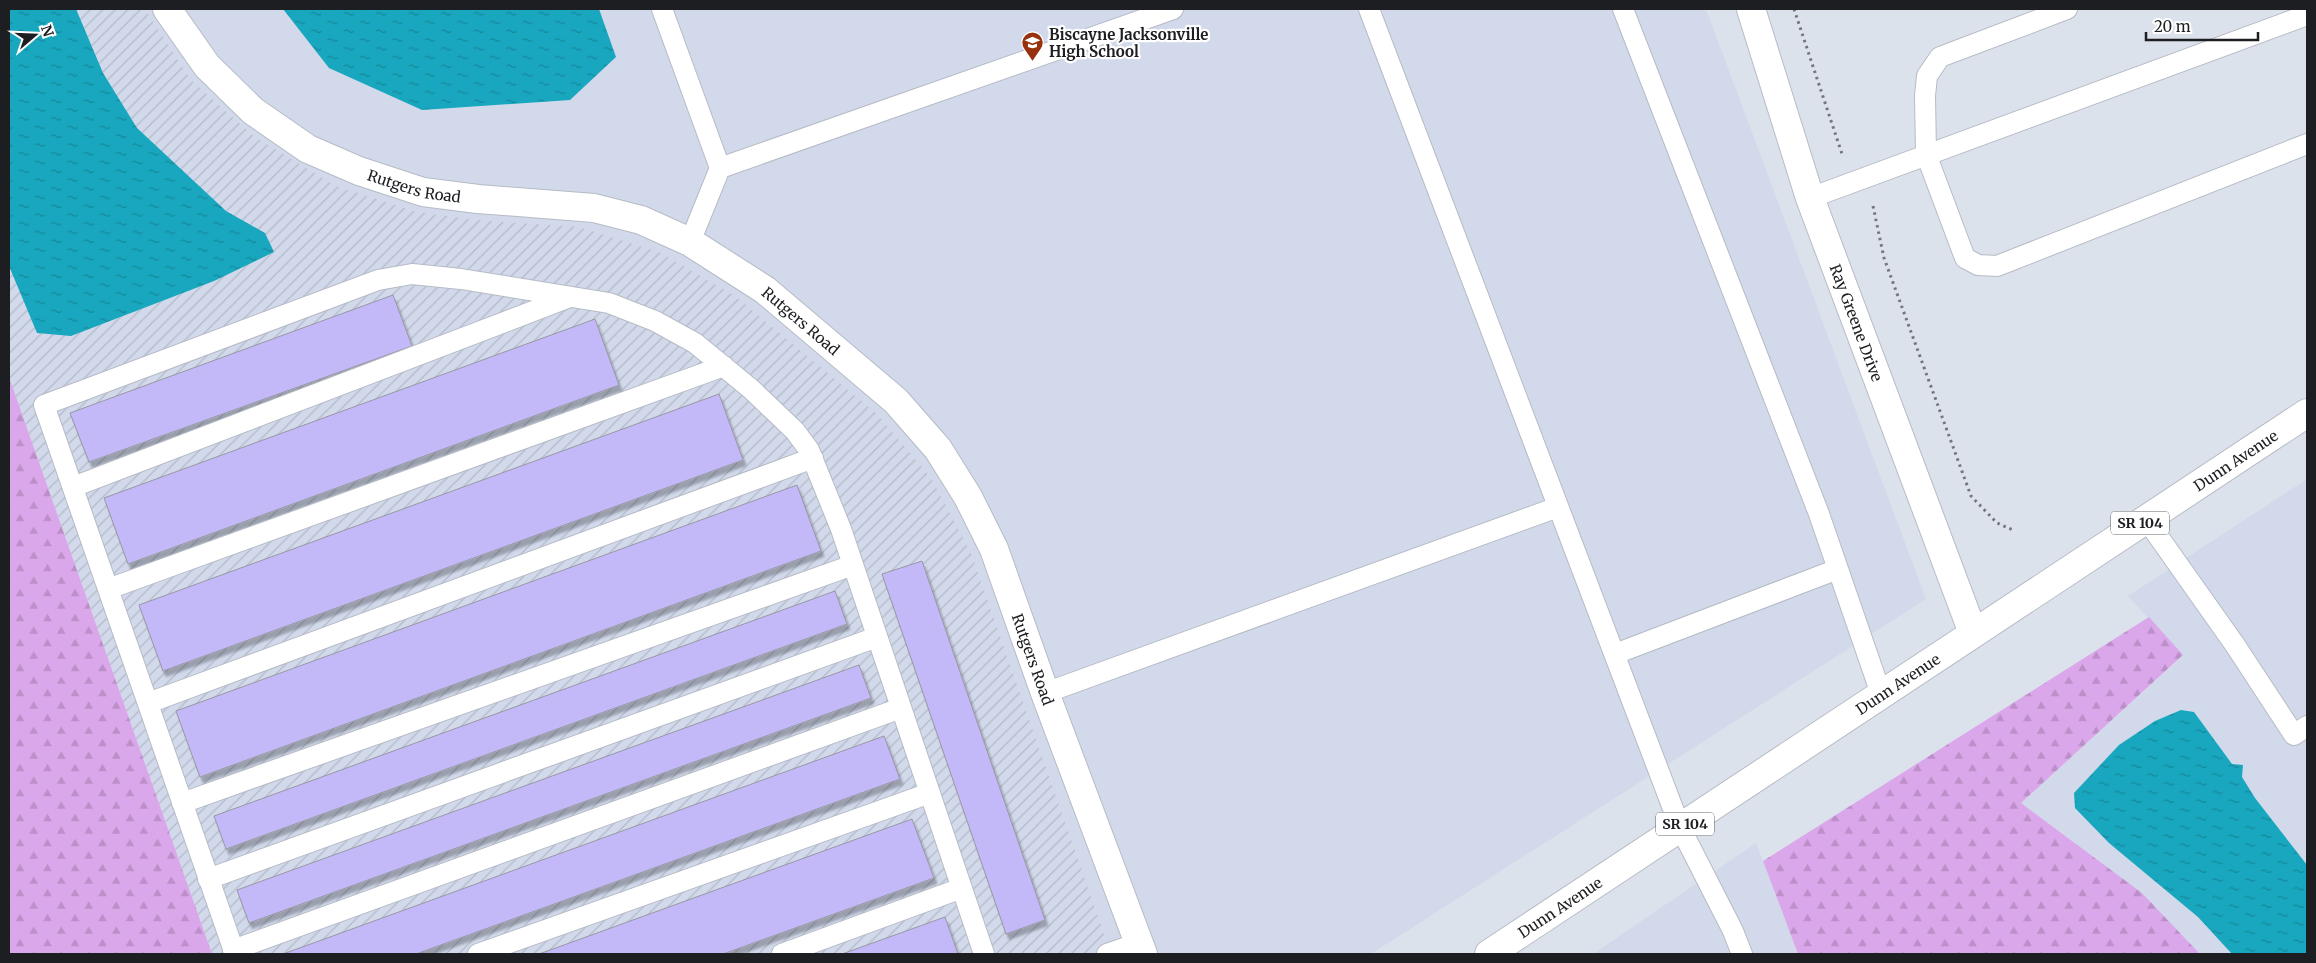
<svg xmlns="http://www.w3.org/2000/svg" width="2316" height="963" viewBox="0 0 2316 963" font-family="Merriweather,serif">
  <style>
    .built { fill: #d1d9eb }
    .industrial { fill: url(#industrial-furrows) }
    .forest { fill: url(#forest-firs) }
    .water { fill: url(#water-ripples) }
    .building { fill: #c3b9f9; stroke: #9897a2; filter: url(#shadow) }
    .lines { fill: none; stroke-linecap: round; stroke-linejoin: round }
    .lane-casing { stroke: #b6bbc5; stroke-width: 22 }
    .street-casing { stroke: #b6bbc5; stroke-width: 30 }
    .primary-casing { stroke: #b6bbc5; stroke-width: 30 }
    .path { stroke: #73767d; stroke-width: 3; stroke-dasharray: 2.5 4; stroke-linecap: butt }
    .lane { stroke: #fff; stroke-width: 20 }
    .street { stroke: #fff; stroke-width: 28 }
    .primary { stroke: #fff; stroke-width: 28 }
    .labels { text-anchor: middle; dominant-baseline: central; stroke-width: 4.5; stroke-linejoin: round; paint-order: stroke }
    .shield { fill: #fff; stroke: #616264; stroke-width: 1 }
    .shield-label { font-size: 14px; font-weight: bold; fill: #1d1e22 }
    .poi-label { font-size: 15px; font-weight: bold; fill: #1d1e22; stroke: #fff; text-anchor: start }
    .street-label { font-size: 15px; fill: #1d1e22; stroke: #fff }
  </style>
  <defs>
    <pattern id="industrial-furrows" width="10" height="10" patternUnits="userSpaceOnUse" patternTransform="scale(1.25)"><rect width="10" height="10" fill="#d1d9eb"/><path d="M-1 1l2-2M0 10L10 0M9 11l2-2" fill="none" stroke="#b3bac9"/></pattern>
    <pattern id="forest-firs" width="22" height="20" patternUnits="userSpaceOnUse" patternTransform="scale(1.25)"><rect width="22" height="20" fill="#dba7eb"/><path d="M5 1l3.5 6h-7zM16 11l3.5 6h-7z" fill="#bc8fc9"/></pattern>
    <pattern id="water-ripples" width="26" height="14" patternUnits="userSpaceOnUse" patternTransform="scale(1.25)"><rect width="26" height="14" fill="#18a7be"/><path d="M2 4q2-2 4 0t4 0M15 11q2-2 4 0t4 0" fill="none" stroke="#15879a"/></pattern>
    <filter id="shadow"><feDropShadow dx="3" dy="5.5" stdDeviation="1" flood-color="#0004"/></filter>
  </defs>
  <rect width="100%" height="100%" fill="#dce2ec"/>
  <path class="built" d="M145 9H1706L1926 599 1371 954H1111L971 553 487 221 417 212 336 187 255 137 191 80Z
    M2307 479V954H2200L2142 893 2021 803 2183 656 2128 596Z
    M1756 843 1798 954H1593Z"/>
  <path class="industrial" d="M9 9H145L191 80 255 137 336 186 417 212 487 221 579 227 659 252 735 296 877 414 931 478 971 553 1111 954H212L9 377Z"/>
  <path class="forest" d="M9 377 212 954H9Z
    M2149 617 2183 655 2021 803 2142 893 2200 954H1798L1763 861Z"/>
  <path class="water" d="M9 9H76L103 73 137 128 226 211 265 233 274 252 214 281 71 336 37 333 9 266Z
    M283 9H599L616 57 570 100 422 110 329 68Z
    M2181 710 2194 712 2232 764 2243 765 2242 777 2255 798 2307 865V954H2232L2198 917 2109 843 2075 808 2074 793 2119 745 2155 721Z"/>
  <path class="building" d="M393 295 412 346 89 462 70 413Z
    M595 319 619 385 128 564 104 498Z
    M719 394 743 460 163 671 139 605Z
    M797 485 821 551 200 777 176 711Z
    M922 561 1045 920 1006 934 882 574Z
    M835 591 847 624 226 849 214 816Z
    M859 665 871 698 249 923 237 890Z
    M884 736 900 779 416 954H283Z
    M912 819 934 878 723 954H539Z
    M945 917 958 954H842Z"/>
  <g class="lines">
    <defs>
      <path id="lane" d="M662 9 720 168
        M1369 9 1680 827 1733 931 1742 954
        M1623 9 1819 514 1881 694
        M2067 9 1940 57 1927 76 1925 96 1926 154 1965 258 1978 265 1997 266 2307 144
        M1810 198 2307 15
        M690 242 720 168 1173 9
        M73 487 570 297
        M2146 519 2235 645 2294 735 2307 726
        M108 589 724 366
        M1615 654 1838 569
        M1045 693 1558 507
        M148 703 813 458
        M182 803 853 565
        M208 879 877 637
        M233 950 901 708
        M235 954 44 405 378 280 412 274 461 279 609 303 655 321 695 343 751 389 795 431 809 450 841 529 984 954
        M478 954 930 793
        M782 954 962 888
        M1107 954 1139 943"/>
      <g id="street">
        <path id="s1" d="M167 9 207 66 253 111 308 149 359 171 423 192 478 199 594 208 641 220 690 242 765 290 896 401 938 449 968 497 994 549 1045 693 1143 954"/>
        <path id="s2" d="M1751 9 1810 198 1973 633"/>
      </g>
      <g id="primary">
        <path id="s3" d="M1489 954 2307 413"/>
      </g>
    </defs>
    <use href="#lane" class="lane-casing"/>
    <use href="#street" class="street-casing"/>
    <use href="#primary" class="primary-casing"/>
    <path class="path" d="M1794 9 1842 154
      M1873 206 1884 258 1971 496 1997 523 2013 530"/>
    <use href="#lane" class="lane"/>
    <use href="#street" class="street"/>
    <use href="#primary" class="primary"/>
  </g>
  <defs>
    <symbol id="school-pin" viewBox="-11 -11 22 30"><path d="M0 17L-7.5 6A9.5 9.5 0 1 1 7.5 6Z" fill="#98310d" stroke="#fff"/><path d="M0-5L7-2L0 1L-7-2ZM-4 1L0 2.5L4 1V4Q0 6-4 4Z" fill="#fff"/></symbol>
  </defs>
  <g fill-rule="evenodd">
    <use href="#school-pin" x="1020" y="30" width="25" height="34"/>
  </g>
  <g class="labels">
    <g class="shield">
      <rect x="2111" y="511.5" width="58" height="23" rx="4"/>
      <rect x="1656" y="812.5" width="58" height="23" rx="4"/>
    </g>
    <g class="shield-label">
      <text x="2140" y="523">SR 104</text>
      <text x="1685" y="824">SR 104</text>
    </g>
    <g class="poi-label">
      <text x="1049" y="34">Biscayne Jacksonville<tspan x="1049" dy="17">High School</tspan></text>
    </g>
    <g class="street-label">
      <text stroke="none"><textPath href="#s1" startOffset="314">Rutgers Road</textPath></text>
      <text stroke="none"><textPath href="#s1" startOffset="734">Rutgers Road</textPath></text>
      <text stroke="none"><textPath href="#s2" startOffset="331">Ray Greene Drive</textPath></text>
      <text stroke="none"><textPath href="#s3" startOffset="895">Dunn Avenue</textPath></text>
      <text stroke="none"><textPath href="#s1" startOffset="1154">Rutgers Road</textPath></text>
      <text stroke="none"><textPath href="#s3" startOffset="490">Dunn Avenue</textPath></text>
      <text stroke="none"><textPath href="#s3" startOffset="85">Dunn Avenue</textPath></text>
    </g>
  </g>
  <rect width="2316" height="963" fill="none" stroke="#1d1e22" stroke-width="20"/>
  <g transform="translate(35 35) rotate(71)" stroke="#ffffff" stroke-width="4" paint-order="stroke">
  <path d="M0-4L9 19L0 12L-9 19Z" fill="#1d1e22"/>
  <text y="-8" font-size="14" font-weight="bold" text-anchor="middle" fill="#1d1e22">N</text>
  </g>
  <path d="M2146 32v8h112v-8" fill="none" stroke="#1d1e22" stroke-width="2.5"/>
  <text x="2154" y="32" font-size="15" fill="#1d1e22" stroke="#ffffff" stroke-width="4" paint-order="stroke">20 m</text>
</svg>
